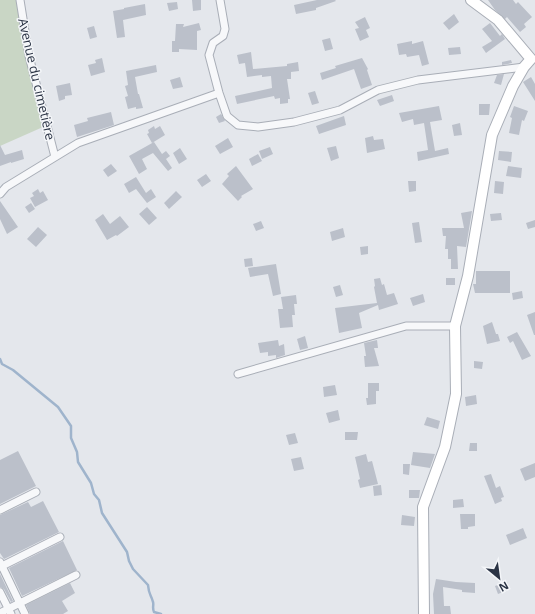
<svg xmlns="http://www.w3.org/2000/svg" width="535" height="614" viewBox="0 0 535 614" font-family="'Open Sans',sans-serif">
  <style>
    .green { fill: #c9d6c5 }
    .lines { fill: none; stroke-linecap: round; stroke-linejoin: round }
    .stream { stroke: #9fb4cc; stroke-width: 2.5 }
    .building { fill: #bbc0ca }
    .street-casing { stroke: #a9aeb7; stroke-width: 9 }
    .secondary-casing { stroke: #a9aeb7; stroke-width: 12 }
    .street { stroke: #f7f8fa; stroke-width: 7 }
    .secondary { stroke: #fff; stroke-width: 10 }
    .labels { text-anchor: middle; dominant-baseline: central; stroke-width: 3; stroke-linejoin: round; paint-order: stroke }
    .street-label { font-size: 13px; fill: #2b3445; stroke: #f4f6f9 }
  </style>
  <rect width="100%" height="100%" fill="#e4e7ec"/>
  <path class="green" d="M0 0H18L22 39 43 127 0 146Z"/>
  <g class="lines">
    <path class="stream" d="M0 359 2 364 13 370 58 407 71 426V438L77 452 78 462 91 483 94 494 99 500 102 513 127 552 129 561 133 569 148 585C149 596 151 594 153 602 154 605 152 608 154 612L161 614"/>
  </g>
  <path class="building" d="M192 0H201V10L193 11Z
    M317 0H335L336 1 316 8V10L296 14 294 5Z
    M488 0H513L516 4 518 2 532 17 524 24 526 27 520 32 507 17 505 19 495 10Z
    M177 2 178 9 169 11 167 3Z
    M145 4 146 15 123 20 125 37 117 38 113 11 124 9V8Z
    M454 14 459 22 449 30 443 23Z
    M365 17 370 28 366 30 369 37 360 41 355 29 359 28 355 22Z
    M199 23 201 30 197 31V50L179 49V52H172V41H175L176 24H184L183 27Z
    M490 23 500 36 502 34 505 39 486 53 482 47 492 41 482 29Z
    M94 26 97 37 90 39 87 28Z
    M330 38 333 49 325 51 322 40Z
    M412 41V44L423 41 429 64 422 66 419 55 407 57 406 54 399 55 397 44Z
    M460 47 461 54 449 55 448 48Z
    M251 52 253 69 287 66V64L298 62 299 71 291 72V79H287L290 99H288V103L280 104V98L275 99 274 96 237 104 235 96 272 88 271 76 262 77V75L247 77 245 63 239 64 237 55Z
    M102 58 105 72 91 76 88 65 96 63 95 60Z
    M362 58 368 69 367 70 372 85 361 89 354 69 322 80 320 73 336 68 335 66Z
    M511 60 512 63 502 65V62Z
    M156 65 157 72 135 77 138 94H139L143 108 136 109V107L128 109 125 97 128 96 125 86 128 85 126 71Z
    M504 74 501 85 494 83 497 75Z
    M180 77 183 87 173 89 170 80Z
    M531 77 535 84V101L523 82Z
    M70 83 72 95 65 96V99L59 101 56 86Z
    M315 91 319 103 312 105 308 93Z
    M392 95 394 101 380 106 377 100Z
    M479 104H490L489 115H479Z
    M439 106 442 120 430 122 435 151 448 148 449 154 418 161 417 152 428 150 424 123 414 125 413 119 402 122 399 113Z
    M514 106 528 111 524 121 522 120 519 135 509 133 512 118 510 117Z
    M111 112 114 125 77 137 74 125 88 121 87 118Z
    M221 114 225 121 219 123 216 117Z
    M344 116 346 125 319 134 316 126Z
    M460 123 462 135 454 136 452 125Z
    M154 126 155 129 160 126 165 135 152 143 147 134 149 133 148 130Z
    M373 136 374 140 383 139 385 149 367 153 365 138Z
    M228 138 233 147 220 154 215 146Z
    M154 142 162 154 166 151 170 156 166 159 172 168 168 171 153 153 142 159 147 169 139 174 129 156Z
    M0 145 5 155 22 150 24 159 11 163V162L0 166Z
    M336 146 339 158 331 161 327 148Z
    M270 147 273 154 262 159 259 151Z
    M180 148 187 159 179 164 173 153Z
    M499 151 512 152 511 162 498 160Z
    M258 154 262 161 252 166 249 159Z
    M111 164 117 171 108 177 103 170Z
    M236 166 253 189 241 196 242 197 238 201 222 184 229 176 227 174Z
    M508 166 522 168 521 178 506 176Z
    M206 174 211 181 202 187 197 180Z
    M136 177 146 193 151 189 156 197 147 203 136 189 129 193 124 184Z
    M408 181H416V191L409 192Z
    M495 181 504 182 503 194 494 193Z
    M38 189 40 193 43 191 48 200 35 207 30 198 34 196 32 193Z
    M176 191 182 197 169 209 164 203Z
    M0 201 18 227 7 234 0 219Z
    M31 203 35 209 29 213 25 207Z
    M147 207 157 218 149 225 139 214Z
    M472 211 466 247 457 246 458 269H451V259H448V249H445L446 236H443L442 228H464L461 213Z
    M501 213 502 220 491 221 490 214Z
    M103 214 110 224 120 216 129 227 117 236 116 235 107 240 95 220Z
    M535 220V227L528 229 526 223Z
    M261 221 264 228 256 231 253 224Z
    M419 222 422 242 415 243 412 223Z
    M38 227 47 235 36 247 27 239Z
    M343 228 345 237 332 241 330 232Z
    M368 246V254L361 255 360 247Z
    M252 258 253 266 245 267 244 259Z
    M276 264 281 294 273 296 268 274 250 277 248 268Z
    M476 271H510V293H475L473 284H476Z
    M380 278 382 285 384 284 387 295 394 293 398 304 379 310 378 305 359 313 362 328 339 333 335 308 377 303 374 287 375 286 374 279Z
    M446 278H455V285H446Z
    M340 285 343 295 336 297 333 287Z
    M522 291 523 298 513 300 512 293Z
    M423 294 425 302 413 306 410 298Z
    M296 295 297 304H294L295 315H292L293 327 280 328 278 309H283L281 297Z
    M535 312V335H534L527 315Z
    M492 322 496 334H498L500 341 487 344 483 326Z
    M517 332 531 356 522 360 513 341 510 343 507 337Z
    M305 336 308 348 300 350 297 339Z
    M278 340 279 346 284 344 285 355 276 358V355L268 356V352L260 353 258 343Z
    M377 340 378 348H374L379 366 365 367 364 356H366L364 343Z
    M474 361 483 362 482 369 474 368Z
    M368 383H379V391H376V404L367 405 366 398H368Z
    M335 385 337 395 324 397 323 387Z
    M476 395 477 404 466 406 465 397Z
    M338 410 340 420 329 423 326 413Z
    M427 417 440 421 438 429 424 425Z
    M345 432H358L357 440H345Z
    M295 433 298 443 289 445 286 435Z
    M470 443H477V451H469Z
    M18 451 36 486 0 504V460Z
    M413 452 435 454 430 468 411 465Z
    M366 454 368 462 372 461 378 484 360 488 358 480 360 479 355 457Z
    M301 457 304 469 294 471 291 459Z
    M535 463V477L525 481 520 469Z
    M403 464H410L409 475 403 474Z
    M491 474 496 488 500 486 504 497 501 498 502 501 495 504 484 476Z
    M381 485 382 495 374 496 373 486Z
    M409 490H420L419 498H409Z
    M463 499 464 507 453 508V500Z
    M43 501 59 532 4 559 0 553V515L28 502 31 507Z
    M460 514H475V526L468 527V529H461Z
    M402 515 415 517 414 526 401 525Z
    M523 528 527 538 510 545 506 535Z
    M63 541 77 570 22 596 9 568Z
    M0 574 13 601 11 602 4 589 0 587Z
    M436 579 456 582 475 583V593L462 592V590L443 587 444 606H450L451 614H434L433 594Z
    M507 582 510 589 498 594 495 586Z
    M70 583 75 593 62 601 68 611 63 614H30L26 605Z"/>
  <g class="lines">
    <defs>
      <path id="street" d="M20 0 29 56 55 157
        M220 0 225 29 223 36 213 43 209 55 219 93 227 116 238 125 258 127 294 122 340 110 378 90 418 80 524 67
        M0 194 6 187 78 143 219 93
        M238 374 406 326H455
        M0 510 36 492
        M0 562 25 614
        M0 567 60 537
        M0 592 11 614
        M0 613 76 575"/>
      <path id="secondary" d="M424 614 423 507 445 447 456 394 455 326 468 276 492 135 513 86 524 67 531 59 498 20 471 0"/>
    </defs>
    <use href="#street" class="street-casing"/>
    <use href="#secondary" class="secondary-casing"/>
    <use href="#street" class="street"/>
    <use href="#secondary" class="secondary"/>
  </g>
  <g class="labels">
    <g class="street-label">
      <text transform="translate(37 79) rotate(77)">Avenue du cimetière</text>
    </g>
  </g>
  <g transform="translate(499 578) rotate(151)" stroke="#f4f6f9" stroke-width="3" paint-order="stroke">
  <path d="M0-3L7 15L0 10L-7 15Z" fill="#2b3445"/>
  <text y="-6" font-size="11" font-weight="bold" text-anchor="middle" fill="#2b3445">N</text>
  </g>
</svg>
